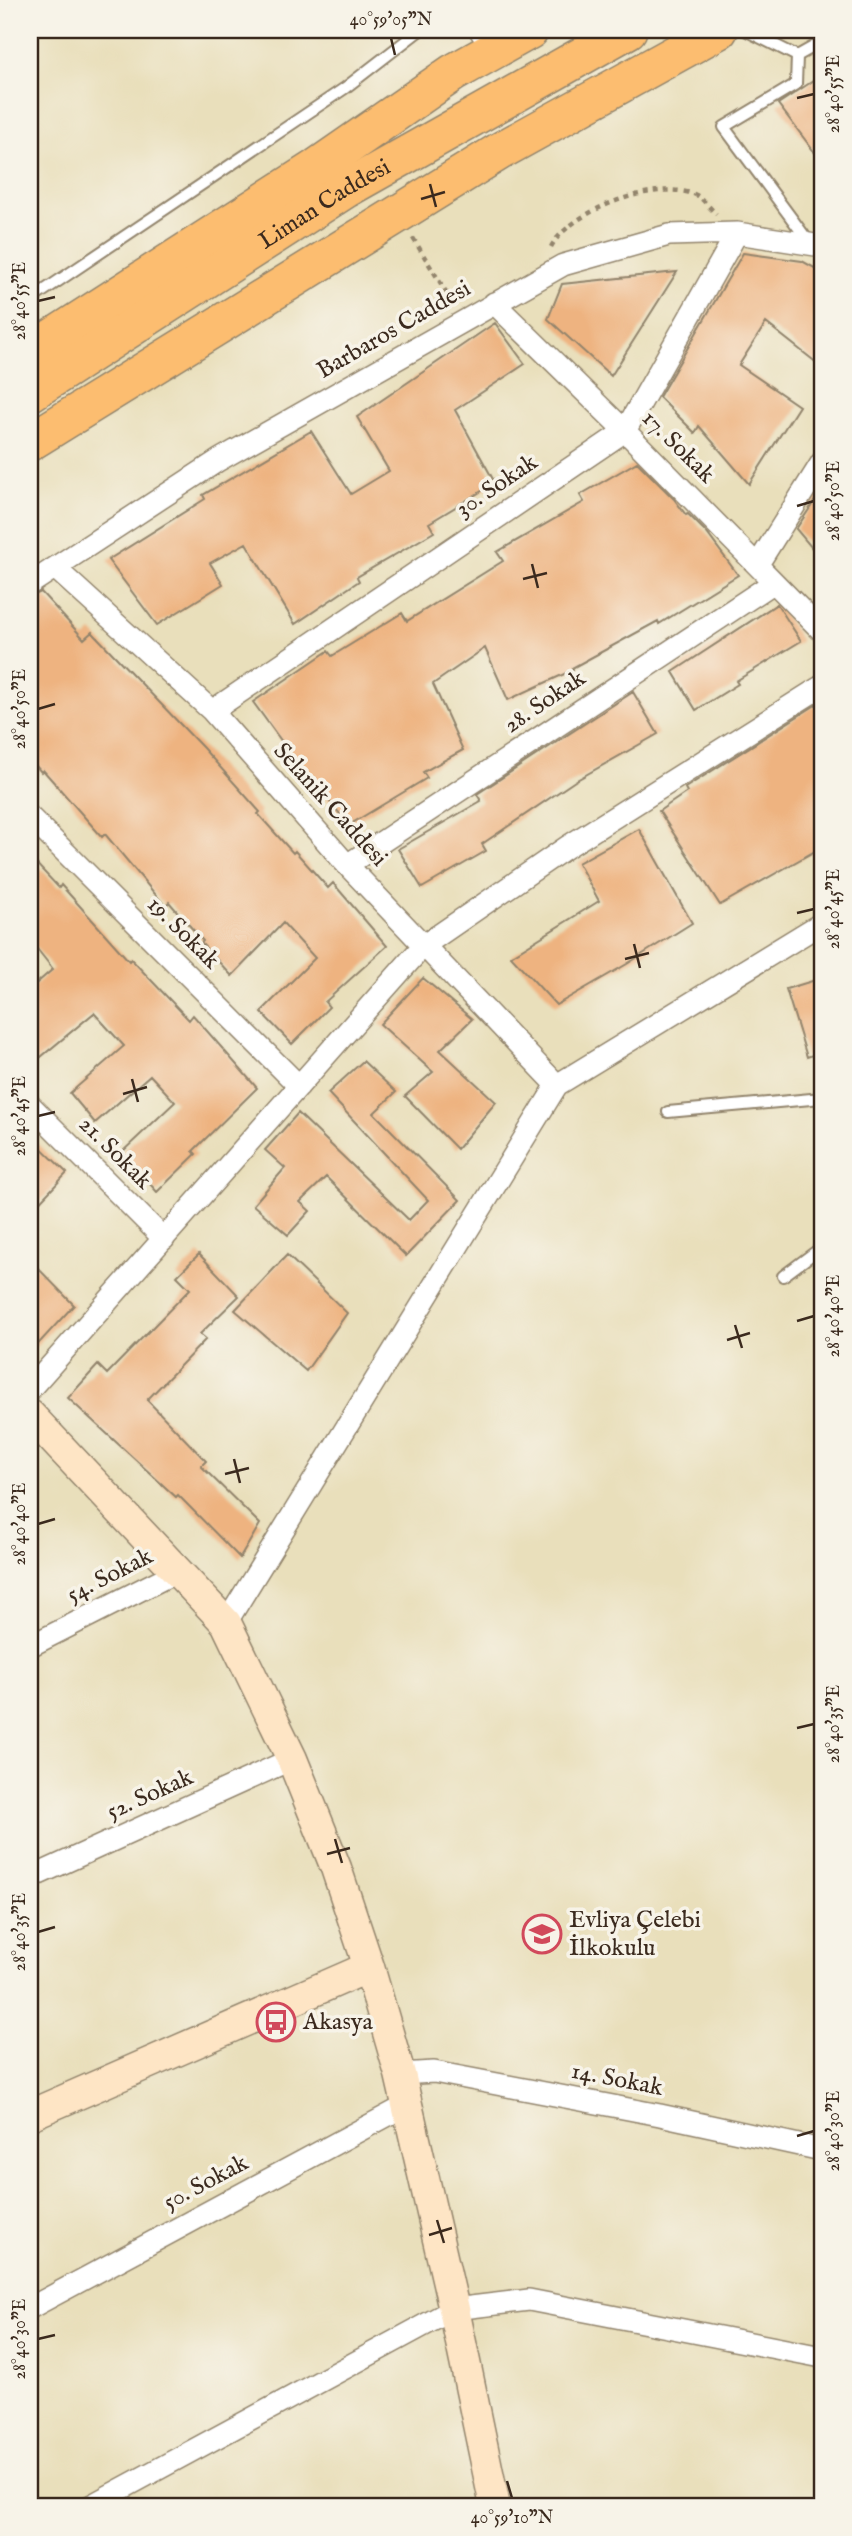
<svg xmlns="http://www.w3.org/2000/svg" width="852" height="2536" viewBox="0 0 852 2536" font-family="'IM FELL English',serif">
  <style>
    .building { fill: #eeb380 }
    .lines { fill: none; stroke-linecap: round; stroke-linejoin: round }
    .lane-casing { stroke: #92846c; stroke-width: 14 }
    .street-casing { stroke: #92846c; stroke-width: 24 }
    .secondary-casing { stroke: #92846c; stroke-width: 33 }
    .highway-casing { stroke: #92846c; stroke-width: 40 }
    .path { stroke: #92846c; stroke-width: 4.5; stroke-dasharray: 5 5; stroke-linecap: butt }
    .lane { stroke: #fff; stroke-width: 10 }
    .street { stroke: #fff; stroke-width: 21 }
    .secondary { stroke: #fee5c5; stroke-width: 30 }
    .highway { stroke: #fcbd6f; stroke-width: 37 }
    .ticks { fill: none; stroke: #3b2a1e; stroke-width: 2.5 }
    .labels { text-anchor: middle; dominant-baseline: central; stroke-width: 7; stroke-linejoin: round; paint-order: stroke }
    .street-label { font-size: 24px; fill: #3b2a1e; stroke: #f7f3e8 }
    .poi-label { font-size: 24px; fill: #3b2a1e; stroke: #f7f3e8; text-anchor: start }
    .neatline { fill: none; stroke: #3b2a1e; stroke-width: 2.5 }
    .ticks-label { font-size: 18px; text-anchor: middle; fill: #3b2a1e }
  </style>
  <rect width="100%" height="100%" fill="#f7f3e8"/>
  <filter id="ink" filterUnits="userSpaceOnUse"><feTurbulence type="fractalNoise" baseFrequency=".0143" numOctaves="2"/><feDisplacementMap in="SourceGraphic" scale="14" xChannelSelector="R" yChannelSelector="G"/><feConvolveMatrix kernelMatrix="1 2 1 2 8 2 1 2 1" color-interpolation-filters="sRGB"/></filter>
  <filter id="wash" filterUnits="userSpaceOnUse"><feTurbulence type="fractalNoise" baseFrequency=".00686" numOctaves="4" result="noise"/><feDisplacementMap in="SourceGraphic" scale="28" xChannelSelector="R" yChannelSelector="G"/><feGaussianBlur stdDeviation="1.57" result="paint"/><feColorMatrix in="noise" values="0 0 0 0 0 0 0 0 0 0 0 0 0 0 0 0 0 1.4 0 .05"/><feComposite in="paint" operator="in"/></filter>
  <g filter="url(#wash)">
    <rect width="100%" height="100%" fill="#e9dfbb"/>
    <g id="blocks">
      <path class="building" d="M822 75V162L778 104Z
        M743 253 802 261 822 272V367L766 323 739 365 799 406 749 484 699 426 695 433 659 397Z
        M677 272 611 376 548 319 562 284Z
        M495 323 525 364 455 410 495 483 429 523 434 532 357 577 359 581 295 624 246 543 210 563 223 584 157 625 108 560 205 499 203 495 311 431 351 494 389 471 357 417Z
        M637 462 674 499 686 515 688 514 706 532 738 575 659 624 658 621 572 668 573 670 508 700 485 648 433 684 463 750 423 772 427 778 349 825 293 757 253 702 328 651 332 656 402 613 407 621 503 561 497 552 584 502 580 495Z
        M822 490V560L796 529Z
        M41 592 84 639 92 632 203 748 260 812 258 814 293 853 295 851 328 888 333 883 387 946 325 1002 329 1007 292 1044 261 1012 315 958 283 923 232 976 201 943 203 941 169 902 165 906 105 834 102 837 43 770 41 772 30 759V597Z
        M777 604 801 641 736 681 738 684 696 710 673 672Z
        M633 692 658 734 575 781 482 844 486 851 422 888 398 849 481 801 477 794Z
        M822 701V847L720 905 659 811 687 792 685 788Z
        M639 829 692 923 627 964 556 1005 511 956 599 901 578 863Z
        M30 857 59 888 61 885 129 961 131 959 189 1020 193 1015 257 1088 193 1151 196 1154 157 1192 122 1152 175 1102 150 1075 95 1123 70 1093 124 1046 94 1013 30 1066V989L53 969 30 940Z
        M423 978 472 1019 440 1050 496 1102 457 1149 405 1096 433 1072 380 1024Z
        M822 978V1052L807 1057 786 989Z
        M363 1061 396 1092 374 1113 460 1200 406 1256 326 1177 300 1202 310 1211 288 1235 253 1205 285 1168 265 1150 298 1113 409 1220 428 1200 328 1093Z
        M30 1137 67 1173 30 1212Z
        M199 1254 239 1296 200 1334 206 1339 147 1400 206 1461 201 1466 260 1524 240 1558 178 1495 176 1497 68 1398 98 1365 107 1374 190 1289 177 1276Z
        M287 1255 347 1313 306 1371 235 1310Z
        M30 1260 74 1305 30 1353Z"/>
    </g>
  </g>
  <g filter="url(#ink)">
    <use href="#blocks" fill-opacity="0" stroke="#92846c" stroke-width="2"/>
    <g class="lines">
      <defs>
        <path id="lane" d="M745 30 797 56 822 42
          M797 56 796 84 724 127 809 242
          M30 300 345 88 420 30
          M668 1112 822 1098
          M783 1276 822 1247"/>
        <path id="street" d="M480 30 493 51
          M494 303 625 431 822 631
          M758 564 822 462
          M55 568 212 711 347 865 557 1085
          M30 584 219 460 563 265 669 235 737 233 822 246
          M212 711 625 431 737 233
          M30 817 299 1086
          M347 865 773 583
          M30 1105 164 1239
          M30 1389 423 946 567 847 822 686
          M226 1623 557 1085 822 923
          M30 1646 176 1572
          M30 1878 292 1759
          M400 2074 434 2072 660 2115 822 2150
          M30 2308 407 2105
          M90 2506 454 2309 529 2300 822 2357"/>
        <path id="secondary" d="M30 1415 226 1623 292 1759 336 1868 369 1967 400 2074 454 2309 495 2506
          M30 2115 369 1967"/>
        <g id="highway">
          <path d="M30 352 316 168 453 73 530 30"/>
          <path id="s1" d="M30 393 346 189 628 30"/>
          <path d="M30 442 500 151 719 30"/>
        </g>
      </defs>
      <use href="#lane" class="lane-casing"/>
      <use href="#street" class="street-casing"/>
      <use href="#secondary" class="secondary-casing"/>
      <use href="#highway" class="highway-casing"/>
      <path class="path" d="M413 238 454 305
        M551 247C570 211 656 178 696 195 703 199 710 208 716 214"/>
      <use href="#lane" class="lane"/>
      <use href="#street" class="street"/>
      <use href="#secondary" class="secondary"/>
      <use href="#highway" class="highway"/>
    </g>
  </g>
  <path class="ticks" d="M391 38 395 55M797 98 814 94M430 184 436 207M421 199 445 192M38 301 55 297M797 506 814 501M532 564 538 588M523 579 547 573M38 709 55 704M797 913 814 909M634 944 640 968M625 959 649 953M132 1079 138 1102M123 1094 147 1087M38 1116 55 1112M797 1321 814 1316M735 1325 742 1348M727 1340 750 1333M234 1459 240 1483M225 1474 249 1468M38 1524 55 1519M797 1728 814 1724M335 1839 342 1863M327 1854 350 1848M38 1932 55 1927M797 2136 814 2131M437 2220 444 2243M429 2235 452 2228M38 2339 55 2335M507 2481 512 2498"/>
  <defs>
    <symbol id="school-ring" viewBox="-11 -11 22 22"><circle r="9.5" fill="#f7f3e8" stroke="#d1495b" stroke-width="1.5"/><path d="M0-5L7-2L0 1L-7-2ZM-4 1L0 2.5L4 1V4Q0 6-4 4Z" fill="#d1495b"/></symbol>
    <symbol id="bus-ring" viewBox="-11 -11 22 22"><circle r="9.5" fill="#f7f3e8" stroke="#d1495b" stroke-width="1.5"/><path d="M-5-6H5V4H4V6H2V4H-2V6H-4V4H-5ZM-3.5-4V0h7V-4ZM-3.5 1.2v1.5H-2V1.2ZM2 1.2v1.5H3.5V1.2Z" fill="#d1495b"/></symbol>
  </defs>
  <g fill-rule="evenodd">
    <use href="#school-ring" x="520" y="1912" width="44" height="44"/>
    <use href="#bus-ring" x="254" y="2000" width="44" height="44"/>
  </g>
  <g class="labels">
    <g class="street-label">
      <text stroke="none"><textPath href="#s1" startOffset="350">Liman Caddesi</textPath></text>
      <text transform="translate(394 330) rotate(-30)">Barbaros Caddesi</text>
      <text transform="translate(678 447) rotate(45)">17. Sokak</text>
      <text transform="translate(497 486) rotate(-34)">30. Sokak</text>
      <text transform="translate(545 702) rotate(-34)">28. Sokak</text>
      <text transform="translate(330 805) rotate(48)">Selanik Caddesi</text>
      <text transform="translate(183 933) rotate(45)">19. Sokak</text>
      <text transform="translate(115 1153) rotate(45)">21. Sokak</text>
      <text transform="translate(110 1576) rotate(-27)">54. Sokak</text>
      <text transform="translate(150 1795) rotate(-24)">52. Sokak</text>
      <text transform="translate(617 2080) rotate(11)">14. Sokak</text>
      <text transform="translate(206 2183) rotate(-28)">50. Sokak</text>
    </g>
    <g class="poi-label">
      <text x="569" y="1920">Evliya Çelebi<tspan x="569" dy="28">İlkokulu</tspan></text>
      <text x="303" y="2022">Akasya</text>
    </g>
  </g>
  <rect width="852" height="2536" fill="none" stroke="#f7f3e8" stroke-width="77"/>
  <rect x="38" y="38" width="776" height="2460" class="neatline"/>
  <g class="ticks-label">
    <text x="391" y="25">40°59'05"N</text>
    <text transform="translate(833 94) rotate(-90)" y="6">28°40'55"E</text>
    <text transform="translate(19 301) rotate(-90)" y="6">28°40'55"E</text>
    <text transform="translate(833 501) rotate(-90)" y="6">28°40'50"E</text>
    <text transform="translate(19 709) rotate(-90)" y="6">28°40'50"E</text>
    <text transform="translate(833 909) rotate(-90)" y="6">28°40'45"E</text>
    <text transform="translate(19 1116) rotate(-90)" y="6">28°40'45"E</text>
    <text transform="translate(833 1316) rotate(-90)" y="6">28°40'40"E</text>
    <text transform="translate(19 1524) rotate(-90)" y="6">28°40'40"E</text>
    <text transform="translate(833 1724) rotate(-90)" y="6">28°40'35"E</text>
    <text transform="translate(19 1932) rotate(-90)" y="6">28°40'35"E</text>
    <text transform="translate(833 2131) rotate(-90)" y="6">28°40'30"E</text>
    <text transform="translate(19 2339) rotate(-90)" y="6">28°40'30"E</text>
    <text x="512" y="2523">40°59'10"N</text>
  </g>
</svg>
